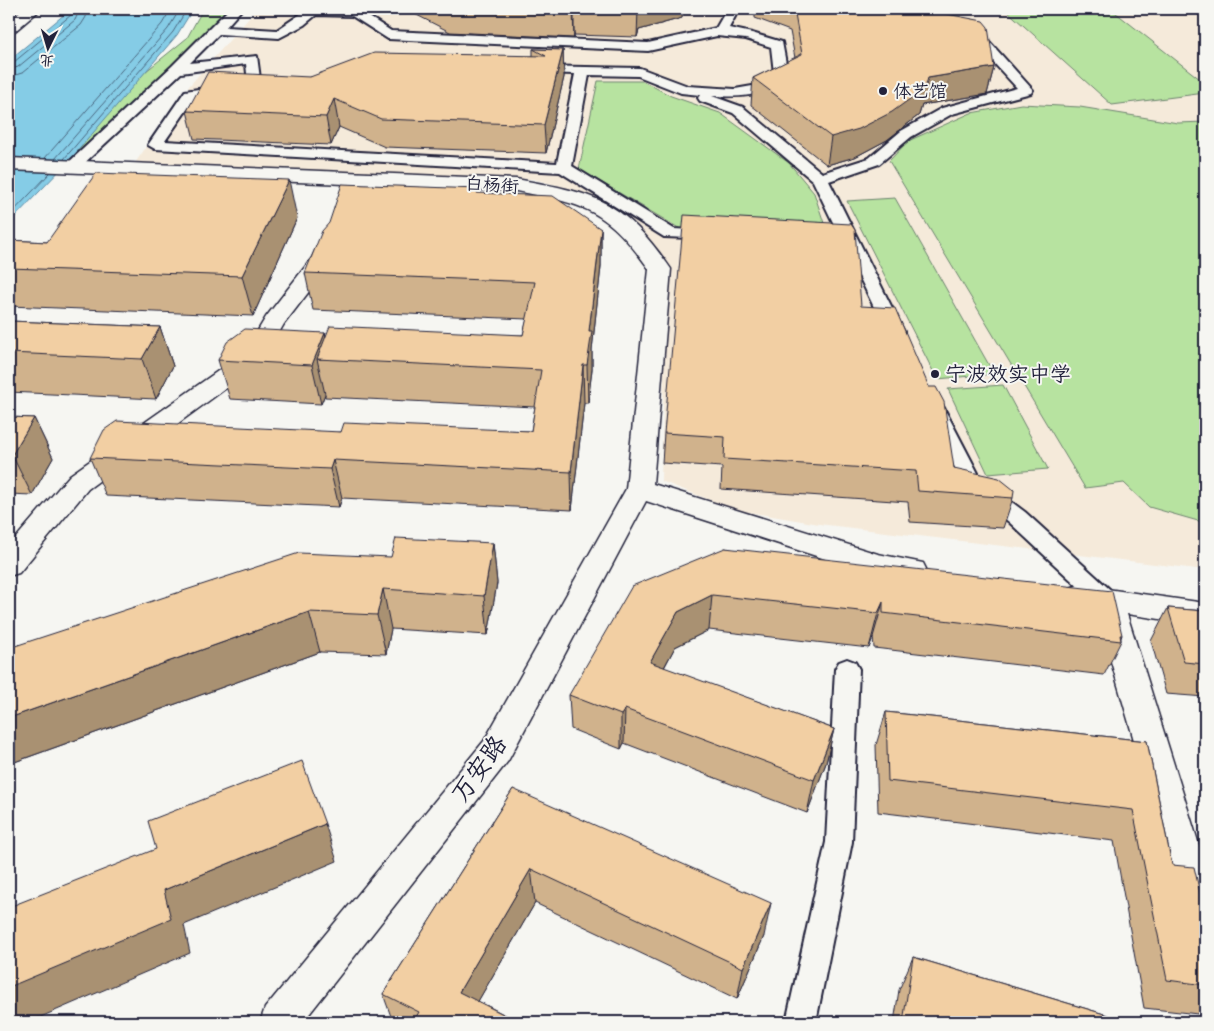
<svg xmlns="http://www.w3.org/2000/svg" width="1214" height="1031" viewBox="0 0 1214 1031" font-family="Caveat,'LXGW WenKai TC',sans-serif">
  <style>
    .built { fill: #f5eada }
    .green { fill: #b7e3a0; stroke: #6c826e }
    .water { fill: #85cce6; stroke: #5d88a2 }
    .lines { fill: none; stroke-linecap: round; stroke-linejoin: round }
    .shore { stroke: #4a667f; stroke-width: 1 }
    .service-casing { stroke: #22223b; stroke-width: 4 }
    .minor-casing { stroke: #22223b; stroke-width: 3 }
    .secondary-casing { stroke: #22223b; stroke-width: 3 }
    .service { fill: #f6f6f2; fill-rule: evenodd }
    .minor { fill: #f6f6f2; fill-rule: evenodd }
    .secondary { fill: #f6f6f2; fill-rule: evenodd }
    .wall { fill: #d0b28c; stroke: #22223b }
    .shaded-wall { fill: #a99172; stroke: #22223b }
    .building { fill: #f2cfa3; stroke: #22223b }
    .poi-dot { fill: #22223b; stroke: #f6f6f2; stroke-width: 2 }
    .labels { text-anchor: middle; dominant-baseline: central; stroke-width: 4; stroke-linejoin: round; paint-order: stroke }
    .far-poi-label { font-size: 18px; fill: #22223b; stroke: #f6f6f2; text-anchor: start }
    .far-street-label { font-size: 18px; fill: #22223b; stroke: #f6f6f2 }
    .poi-label { font-size: 21px; fill: #22223b; stroke: #f6f6f2; text-anchor: start }
    .near-street-label { font-size: 25px; fill: #22223b; stroke: #f6f6f2 }
  </style>
  <rect width="100%" height="100%" fill="#f6f6f2"/>
  <filter id="ink" filterUnits="userSpaceOnUse"><feTurbulence type="fractalNoise" baseFrequency=".02" numOctaves="2"/><feDisplacementMap in="SourceGraphic" scale="10" xChannelSelector="R" yChannelSelector="G"/><feConvolveMatrix kernelMatrix="1 2 1 2 8 2 1 2 1" color-interpolation-filters="sRGB"/></filter>
  <g filter="url(#ink)">
    <path class="built" d="M257 9H1201L1205 12V570L819 524 736 510 661 481 667 267 642 233 619 211 576 190 533 179 352 174 135 163 190 85Z"/>
    <path class="green" d="M203 9H235L73 166 30 165 187 38Z
      M923 9H989L992 11 932 18Z
      M1005 9H1111L1205 83V93L1112 105Z
      M598 81H643L671 96 720 113 789 163 814 193 828 235 682 230 579 169Z
      M1021 104 1080 107 1178 123 1205 122V523L1149 507 1124 483 1085 488 889 161 908 141 971 113Z
      M895 198 994 374 937 379 847 201Z
      M1003 385 1048 469 988 474 948 389Z"/>
    <path class="water" d="M71 9H193L177 35 69 161 9 223V60Z"/>
    <g class="lines">
      <path class="shore" d="M9 63 14 62 71 15 74 9
        M9 70 18 67 75 20 80 9
        M9 77 22 73 81 25 86 17 87 9
        M45 158 162 24 171 9
        M55 159 168 29 180 9
        M64 159 173 32 187 9
        M9 216 50 173"/>
      <defs>
        <path id="service" d="M229 9H242L226 27 277 30 308 9H357L391 31 648 43 716 28 727 9H739L729 28 752 33 782 42 788 74C770 98 739 97 712 96L743 107 822 173 869 158 901 131 942 108 1017 88 968 35 967 32 968 29H978L1033 90 1031 93 952 114 911 137 879 164 829 181 904 332 901 336H889L886 332 813 181 733 113 700 101 698 98 700 95 681 93 638 76 589 75 572 166 674 229 711 231 717 233 719 236 717 239 664 237 560 172 155 149 148 145 185 91 225 85 232 89 230 92 195 98 165 141 557 163 575 74 537 73 530 69 532 66 640 68 688 86 735 89 758 85 774 73 771 47 746 39 717 36 648 51 388 39 352 16 316 15 304 25 279 38 219 34 190 63 257 56 261 86 273 87 275 90 273 93H249L246 64 181 73 78 169H68L65 166 68 163 172 66Z
          M934 402 941 403 944 408 981 479 1025 512 1116 595 1119 601 1116 607 1108 610 1100 607 1009 522 966 489 924 408 927 403Z
          M847 659 855 662 859 669 852 842 816 1022H786L826 842 835 669 839 662Z"/>
        <path id="minor" d="M9 158 516 179C596 193 623 200 671 269L653 484 878 554 923 563 927 571 923 579 913 582 878 576 646 501 508 761 303 1022H260L265 1008 484 741 626 489 649 269C607 210 586 204 516 191L9 170Z
          M326 244 334 245 337 250 334 259 284 324 262 362 88 489 19 573 9 576V546L70 475 245 352 266 317 312 258 318 245Z
          M1079 585 1205 603V626L1127 614 1205 864V939L1192 934 1187 922 1096 610 1069 604 1064 596 1069 588Z"/>
        <path id="secondary" d="M23 9H41L15 31 9 32V19Z"/>
      </defs>
      <use href="#service" class="service-casing"/>
      <use href="#minor" class="minor-casing"/>
      <use href="#secondary" class="secondary-casing"/>
      <use href="#service" class="service"/>
      <use href="#minor" class="minor"/>
      <use href="#secondary" class="secondary"/>
    </g>
    <path class="wall" d="M405 9H683L682 18 639 30 637 37 574 35V38L450 32Z
      M755 9H921L994 67 987 94 922 105 919 115 887 140 855 157 827 165 751 105 753 78 795 58 790 31 755 18Z
      M533 49 563 50 564 77 546 153 385 147 339 127 331 145 194 139 187 111 310 77 533 56Z
      M479 193 601 229V266L592 350V369L588 403H584L572 510 342 498 339 507 106 496 90 458 341 432 531 431 535 407 325 397V394L321 404 230 399 218 360 325 333 326 337 523 335 527 319 313 310 305 273Z
      M297 218 253 316 9 306V240L47 242Z
      M861 306 954 468 1013 498 1003 528 910 522 908 502 721 489 722 467 662 463 664 433Z
      M9 321 160 327 173 366 156 399 9 392Z
      M9 417 34 418 53 458 32 495 9 494Z
      M493 543 497 583 488 635 391 629 386 654 320 652 9 764 391 557Z
      M725 548 1122 635 1121 638V641L1104 675 874 648 873 637 869 648 709 630 675 647 664 668 834 729 826 763 807 813 624 743 621 749 571 729 569 695Z
      M1168 608 1205 611V697L1166 694 1151 641Z
      M886 712 1147 741 1172 865 1205 914V1006L1198 1014 1144 1008 1114 841 878 812 876 745Z
      M1205 785V800L1202 790Z
      M513 789 764 936 737 999 535 903 478 1001 519 1022H393L383 994Z
      M913 957 1131 1022H894L899 990Z"/>
    <path class="shaded-wall" d="M574 9V38L573 12Z
      M638 9H683L682 18 639 30 637 37Z
      M563 50 564 77 546 153 544 125Z
      M994 67 987 94 922 105 919 115 887 140 855 157 827 165 831 137 928 78Z
      M334 99 339 127 331 145 326 117Z
      M289 180 297 218 253 316 242 276Z
      M601 229V266L592 350V369L588 403 587 365 589 331Z
      M160 327 173 366 156 399 142 359Z
      M325 333 330 359H317L325 394 321 404 312 365Z
      M583 365 584 403 572 510 571 472Z
      M34 418 53 458 32 495 12 455Z
      M333 460 342 498 339 507 330 469Z
      M493 543 497 583 488 635 484 596Z
      M383 589 391 629 386 654 377 615Z
      M712 595 709 630 675 647 648 697 650 662 678 612Z
      M883 602 873 637 869 648 878 613Z
      M309 612 320 652 9 764V718Z
      M625 709 624 743 621 749V715Z
      M834 729 826 763 807 813 814 780Z
      M325 824 337 861 184 925 190 953 29 1022H16L9 1014V987L164 890Z
      M531 869 535 903 466 1022 459 992Z
      M771 903 764 936 737 999 743 968Z"/>
    <path class="building" d="M508 9H638L637 11 574 9 573 12Z
      M794 9H921L983 21 988 27 994 67 928 78 925 88 892 112 859 129 831 137 753 78 802 54Z
      M533 49 563 50 544 125 381 119 334 99 326 117 187 111 208 72 310 77 374 53 546 56Z
      M96 173 289 180 242 276 9 268V240L47 242Z
      M342 184 478 189 477 193 553 196 601 229 589 331H592L587 365H583L571 472 333 460 330 469 90 458 104 430 117 421 341 432 344 423 531 431 541 370 317 359 330 326 523 335 535 282 305 273 322 231 329 223Z
      M684 215 851 224 855 230 861 306 895 308 929 387H936L944 402 954 468 999 478 1014 490 1013 498 918 491 916 471 724 459 725 437 664 433Z
      M9 321 160 327 142 359 9 353Z
      M245 329 325 333 312 365 218 360 227 342Z
      M9 417 34 418 12 455 9 454Z
      M396 538 493 543 484 596 383 589 377 615 309 612 9 718V648L299 553 391 557Z
      M725 548 1112 591 1122 635H1120L1121 641 883 613V602L878 613 712 595 678 612 650 662 834 729 814 780 625 709 621 715 569 695 632 586Z
      M1168 608 1205 611V664L1184 662Z
      M886 712 1147 741 1172 865 1194 867 1205 914V985L1167 980 1133 810 888 781Z
      M302 761 325 824 164 890 171 919 9 987V907L156 849 148 821Z
      M513 789 771 903 743 968 531 869 459 992 519 1022H413L419 1012 383 994Z
      M913 957 1131 1022H903Z"/>
  </g>
  <g class="poi-dot">
    <circle cx="883" cy="91" r="5"/>
    <circle cx="935" cy="374" r="5"/>
  </g>
  <g class="labels">
    <g class="far-poi-label">
      <text x="893" y="91">体艺馆</text>
    </g>
    <g class="far-street-label">
      <text transform="translate(492 185) rotate(4)">白杨街</text>
    </g>
    <g class="poi-label">
      <text x="945" y="374">宁波效实中学</text>
    </g>
    <g class="near-street-label">
      <text transform="translate(479 769) rotate(-54)">万安路</text>
    </g>
  </g>
  <rect width="1214" height="1031" fill="none" stroke="#f6f6f2" stroke-width="30"/>
  <rect x="15" y="15" width="1184" height="1001" fill="none" stroke="#22223b" stroke-width="2" filter="url(#ink)"/>
  <g transform="translate(48 48) rotate(185)" stroke="#f6f6f2" stroke-width="4" paint-order="stroke">
  <path d="M0-4L9 19L0 12L-9 19Z" fill="#22223b"/>
  <text y="-8" font-size="14" font-weight="bold" text-anchor="middle" fill="#22223b">北</text>
  </g>
</svg>
